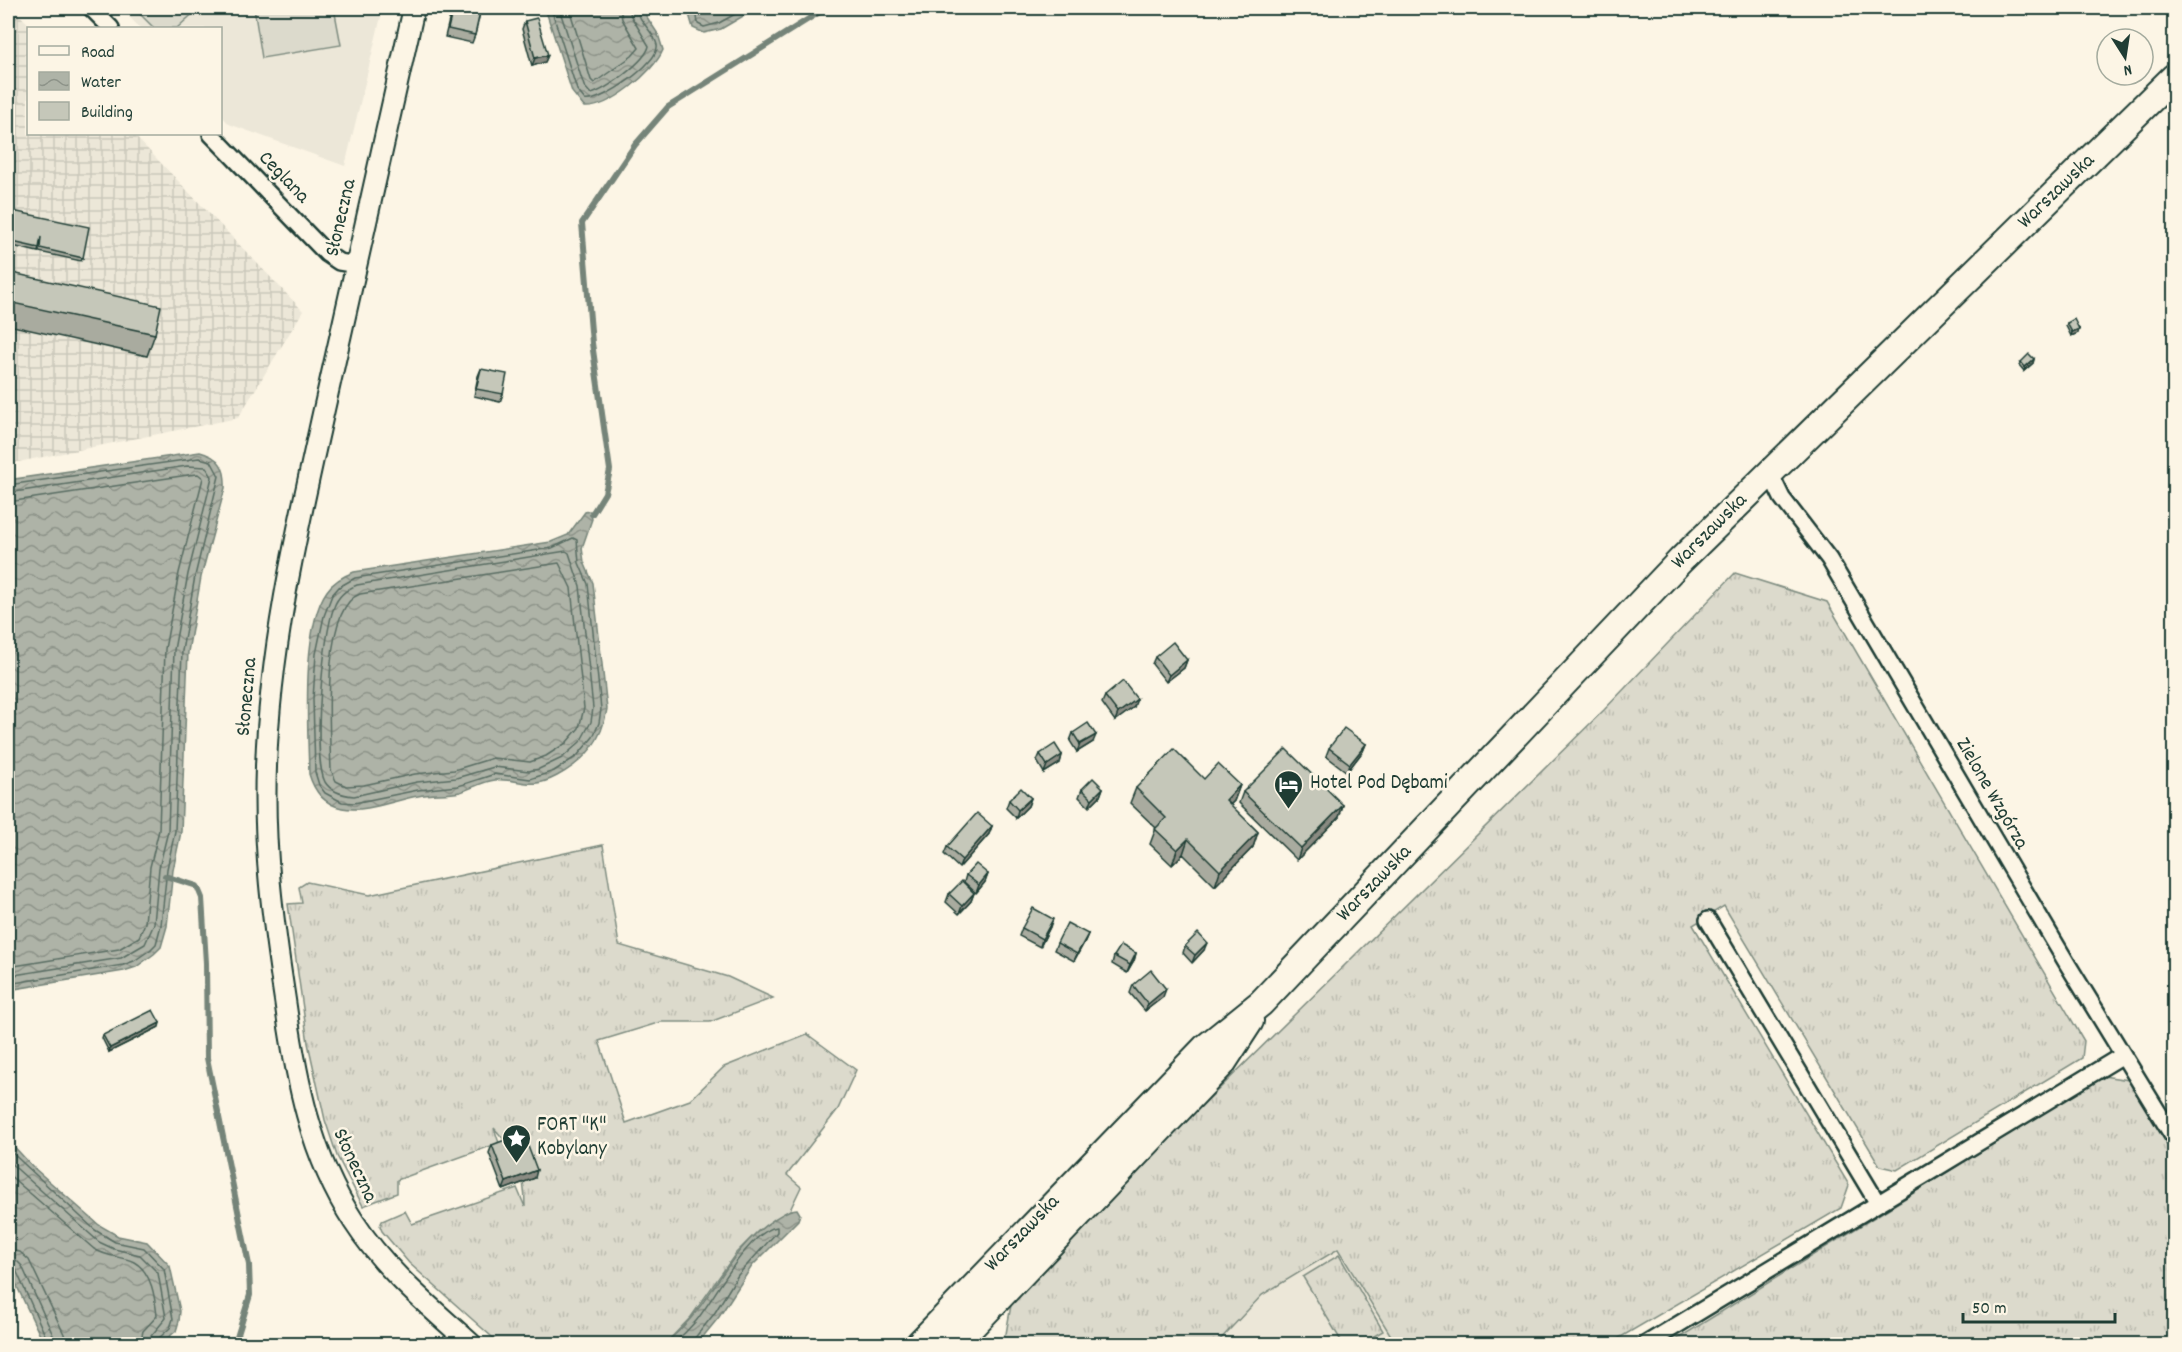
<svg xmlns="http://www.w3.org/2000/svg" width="2182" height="1352" viewBox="0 0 2182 1352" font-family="Dekko,sans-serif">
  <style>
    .built { fill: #ece7d8 }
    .industrial { fill: url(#industrial-grid) }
    .grass { fill: url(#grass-tufts); stroke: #7e8c80; stroke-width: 1.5 }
    .park { fill: #dcdacc; stroke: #7e8c80; stroke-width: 1.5 }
    .water { fill: url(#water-waves); stroke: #758479; stroke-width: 1.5 }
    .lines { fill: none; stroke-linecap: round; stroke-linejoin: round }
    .shore { stroke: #586c62; stroke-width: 1.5 }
    .stream { stroke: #758479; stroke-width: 6 }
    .minor-casing { stroke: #1f3d34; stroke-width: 20 }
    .tertiary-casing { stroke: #1f3d34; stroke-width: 24 }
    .trunk-casing { stroke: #1f3d34; stroke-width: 30 }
    .minor { stroke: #fcf5e5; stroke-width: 15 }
    .tertiary { stroke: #fcf5e5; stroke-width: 20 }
    .trunk { stroke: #fcf5e5; stroke-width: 26 }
    .wall { fill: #a9ab9f; stroke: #1f3d34; stroke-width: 1.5 }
    .shaded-wall { fill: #8a8b82; stroke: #1f3d34; stroke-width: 1.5 }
    .building { fill: #c5c7b9; stroke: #1f3d34; stroke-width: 1.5 }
    .labels { text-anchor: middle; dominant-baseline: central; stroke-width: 5; stroke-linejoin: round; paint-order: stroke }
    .street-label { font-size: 21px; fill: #1f3d34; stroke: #fcf5e5 }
    .poi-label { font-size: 21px; fill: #1f3d34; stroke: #fcf5e5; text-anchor: start }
  </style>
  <defs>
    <pattern id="industrial-grid" width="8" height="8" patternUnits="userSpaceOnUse" patternTransform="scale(1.5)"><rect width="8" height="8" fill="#ece7d8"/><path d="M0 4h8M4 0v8" fill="none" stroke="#cac7ba"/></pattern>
    <pattern id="grass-tufts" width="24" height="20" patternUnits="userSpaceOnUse" patternTransform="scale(1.5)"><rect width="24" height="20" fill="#dcdacc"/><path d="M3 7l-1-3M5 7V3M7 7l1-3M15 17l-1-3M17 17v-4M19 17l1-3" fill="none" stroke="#bcbcb0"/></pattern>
    <pattern id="water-waves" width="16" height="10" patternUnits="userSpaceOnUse" patternTransform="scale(1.5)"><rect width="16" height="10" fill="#aeb3a7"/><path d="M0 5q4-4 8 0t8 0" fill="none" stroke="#8d9389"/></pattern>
  </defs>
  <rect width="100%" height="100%" fill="#fcf5e5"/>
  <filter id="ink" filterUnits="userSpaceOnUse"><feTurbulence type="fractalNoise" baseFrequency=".0167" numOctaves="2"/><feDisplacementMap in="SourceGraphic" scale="12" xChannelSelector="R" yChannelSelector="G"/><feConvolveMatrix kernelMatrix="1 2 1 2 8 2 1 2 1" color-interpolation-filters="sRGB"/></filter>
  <g filter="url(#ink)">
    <path class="built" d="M121 8H383L345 166 229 124 221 115 220 28H140Z
      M1338 1248 1396 1344H1216L1262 1295Z"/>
    <path class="industrial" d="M8 8H12L33 28H28V134H133L303 311 238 418 8 464Z"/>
    <path class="grass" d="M1735 573 1827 602 2084 1041 2082 1058 1897 1170 1880 1166 1724 906 1693 925 1849 1185 1841 1208 1609 1344H1396L1338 1249 1262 1295 1216 1344H995L1006 1334 1012 1299 1038 1267 1604 710Z
      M603 845 619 945 728 977 773 998 710 1022H661L599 1041 626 1123 690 1100 724 1067 807 1034 856 1070 838 1109 787 1175 801 1187 790 1210 758 1231 736 1253 691 1317 665 1344H500L409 1263 382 1231 380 1226 382 1221 405 1211 412 1224 517 1188 525 1207C525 1172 517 1153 494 1128L499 1143 397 1180V1193L363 1206 337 1156 325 1120 308 1043 288 904 302 903 299 887 307 882 369 895Z
      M2103 1076 2129 1080 2174 1154V1344H1669Z
      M1339 1255 1383 1331 1360 1344H1343L1303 1277Z"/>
    <path class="park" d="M134 8H199L177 28H154Z
      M254 8H334L341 45 262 58Z"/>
    <path class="water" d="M545 8H641L658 34 663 50C654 72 609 109 584 107L572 92Z
      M691 8H757L721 29 704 33 693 28 689 14Z
      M200 452C220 457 226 468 225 488L201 577 188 652 181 832 173 870 167 926 161 947 154 954 136 967 124 971 8 990V480Z
      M590 511 592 519 582 548 584 562 593 583 607 709C602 741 585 761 557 776 529 791 521 778 495 780 483 781 471 789 460 792 446 795 432 793 418 796 394 800 366 813 342 808 323 804 314 791 309 774 308 729 301 627 327 591 334 581 343 576 354 572L551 542 568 535 585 512Z
      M8 1140 34 1168 99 1225 118 1236 147 1242 170 1266 180 1311 179 1321 176 1331 160 1344H44L8 1267Z
      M797 1209 800 1214 798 1220 752 1266 719 1317 697 1344H665C674 1336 683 1327 691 1318 721 1282 734 1245 776 1218 783 1214 789 1209 797 1209Z"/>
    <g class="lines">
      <path class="shore" d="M551 8 577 90 585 100C601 103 660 63 657 45 654 31 638 22 637 8
        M559 8 584 86 591 94C606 90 646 61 649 46L631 16 629 8
        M569 8 591 80 594 83 632 56 639 48 622 19 620 8
        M696 8 698 24 704 27 719 23 746 8
        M8 485 199 458 211 461 219 476 195 576 182 651 175 831 167 869 161 925 156 944 150 950 134 961 123 965 8 984
        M8 493 187 466 206 467 212 477 188 574 174 650 168 831 159 868 154 924 145 944 121 958 8 976
        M8 502 188 475 198 474 203 478 179 573 165 649 159 830 150 867 145 923 139 937 119 949 8 967
        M573 538 577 540 579 563 588 584 601 709 599 723 593 737 577 756 554 771 530 779 495 774 458 786 418 790 354 803 342 802 325 793 319 785 315 772 313 699 316 654 324 616 332 595 339 587 355 578 552 548Z
        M566 551 569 553 580 586 593 708 591 722 580 742 562 758 539 769 529 771 494 767 456 778 417 782 354 796C343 795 331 792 325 782 312 757 323 635 334 607 338 596 347 589 357 585Z
        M559 563 571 588 584 708 579 728 566 743 546 756 530 762 493 758 454 770 415 774 364 785 346 786 336 781 331 770C330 735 320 608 360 594Z
        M8 1149 95 1230 115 1242 144 1248 164 1269 173 1319 170 1328 158 1339 157 1344
        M8 1161 99 1242 114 1249 140 1255 158 1273 166 1318 151 1336 149 1344
        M8 1174 94 1249C109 1258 122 1256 134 1262 152 1272 155 1298 157 1316L143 1331 140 1344
        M8 1250 20 1252 29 1260 64 1334 66 1344
        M8 1259 16 1260 22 1266 57 1344
        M8 1266 16 1270 49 1344
        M673 1344C681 1337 689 1329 696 1321 714 1299 748 1231 777 1227V1232L738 1275 714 1314 694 1339 693 1344"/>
      <path class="stream" d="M592 514 605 493 610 470 592 343 582 223 635 145 668 107 826 8
        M165 876 197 886 202 898 206 963 207 1058 249 1265 250 1295 235 1344"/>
      <defs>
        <path id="minor" d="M91 8 111 28
          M211 134 327 254 339 262 357 265
          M1770 473 1782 498 1829 559 2068 965 2174 1138
          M1708 920 1877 1202
          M1646 1344 2123 1055"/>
        <path id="tertiary" d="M414 8C385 137 356 266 327 396 300 518 270 641 266 767 263 846 273 922 285 1000 296 1078 310 1155 354 1222 385 1270 429 1306 471 1344"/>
        <path id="trunk" d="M919 1344 1205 1048 1261 1003 1681 560 2174 77
          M955 1344 1222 1064 1250 1021"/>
      </defs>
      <use href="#minor" class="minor-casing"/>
      <use href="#tertiary" class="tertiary-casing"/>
      <use href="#trunk" class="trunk-casing"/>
      <use href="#minor" class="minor"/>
      <use href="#tertiary" class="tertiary"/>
      <use href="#trunk" class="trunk"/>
    </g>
    <path class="wall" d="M452 8H481L475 35 472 43 445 37Z
      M525 21 548 55 545 62 532 66 522 29Z
      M8 210 83 258 81 261 39 252V246L38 252 8 245Z
      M8 272 155 334 147 356 8 325Z
      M2067 323 2079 329 2078 333 2071 336 2066 326Z
      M2034 359 2033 363 2024 371 2019 365 2021 362Z
      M481 369 503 394 500 402 474 396 478 376Z
      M1155 657 1187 660 1184 668 1166 682 1152 664Z
      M1105 696 1134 707 1115 721 1102 703Z
      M1073 733 1093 742 1077 752 1070 741Z
      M1366 744 1363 751 1347 772 1326 756 1329 748Z
      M1040 754 1062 755 1060 763 1044 773 1037 761Z
      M1204 779 1240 785 1234 801 1230 805 1258 832 1253 847 1215 886 1183 854 1172 865 1150 844 1156 828 1130 803 1136 788Z
      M1103 788 1100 796 1089 807 1079 797 1082 789Z
      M1243 792 1343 805 1339 817 1297 860 1239 803Z
      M1031 798 1028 806 1016 818 1006 808 1009 800Z
      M992 826 989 834 959 868 944 854 947 847Z
      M988 874 985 882 976 893 964 882 966 875Z
      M974 893 971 901 959 914 946 902 949 894Z
      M1050 927 1040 947 1019 936 1022 928Z
      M1088 934 1085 941 1074 961 1054 950 1057 943Z
      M1185 946 1204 950 1192 963 1183 953Z
      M1136 953 1134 961 1127 973 1112 964 1114 956Z
      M1133 985 1163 997 1145 1011 1130 993Z
      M159 1027 109 1052 102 1038 103 1035Z
      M492 1145 535 1178 503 1190 489 1153Z"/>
    <path class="shaded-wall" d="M548 55 545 62 532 66 535 58Z
      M2079 329 2078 333 2071 336 2072 332Z
      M2034 359 2033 363 2024 371 2025 367Z
      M1187 660 1184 668 1166 682 1169 675Z
      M1137 699 1134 707 1115 721 1118 713Z
      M1096 735 1093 742 1077 752 1080 744Z
      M1366 744 1363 751 1347 772 1350 764Z
      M1062 755 1060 763 1044 773 1047 765Z
      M1240 785 1234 801 1220 815 1226 800Z
      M1103 788 1100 796 1089 807 1092 799Z
      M1031 798 1028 806 1016 818 1018 810Z
      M1343 805 1339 817 1297 860 1301 848Z
      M992 826 989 834 959 868 962 860Z
      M1258 832 1253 847 1215 886 1220 871Z
      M1188 839 1183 854 1172 865 1177 850Z
      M988 874 985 882 976 893 979 885Z
      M974 893 971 901 959 914 962 906Z
      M1053 919 1050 927 1040 947 1042 939Z
      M1088 934 1085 941 1074 961 1077 954Z
      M1207 943 1204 950 1192 963 1195 955Z
      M1136 953 1134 961 1127 973 1130 965Z
      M1166 989 1163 997 1145 1011 1148 1004Z
      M160 1023 159 1027 109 1052 110 1048Z
      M537 1170 535 1178 503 1190 506 1182Z"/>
    <path class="building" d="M453 8H481L475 35 448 29Z
      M537 18 548 55 535 58 525 21Z
      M8 210 89 227 83 258 40 248 41 237 39 248 8 241Z
      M8 272 161 306 155 334 8 302Z
      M2074 319 2079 329 2072 332 2067 323Z
      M2029 354 2034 359 2025 367 2021 362Z
      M481 369 507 374 503 394 476 389Z
      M1173 642 1187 660 1169 675 1155 657Z
      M1123 681 1137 699 1118 713 1105 696Z
      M1088 723 1096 735 1080 744 1073 733Z
      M1344 728 1366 744 1350 764 1329 748Z
      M1055 744 1062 755 1047 765 1040 754Z
      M1174 749 1204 779 1218 764 1240 785 1226 800 1258 832 1220 871 1188 839 1177 850 1155 829 1166 818 1136 788Z
      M1286 749 1343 805 1301 848 1243 792Z
      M1093 778 1103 788 1092 799 1082 789Z
      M1021 788 1031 798 1018 810 1009 800Z
      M977 813 992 826 962 860 947 847Z
      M976 864 988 874 979 885 966 875Z
      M962 881 974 893 962 906 949 894Z
      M1033 908 1053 919 1042 939 1022 928Z
      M1067 923 1088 934 1077 954 1057 943Z
      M1198 933 1207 943 1195 955 1185 946Z
      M1121 945 1136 953 1130 965 1114 956Z
      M1151 970 1166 989 1148 1004 1133 985Z
      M153 1010 160 1023 110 1048 103 1035Z
      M523 1133 537 1170 506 1182 492 1145Z"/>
  </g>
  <defs>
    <symbol id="hotel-pin" viewBox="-11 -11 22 30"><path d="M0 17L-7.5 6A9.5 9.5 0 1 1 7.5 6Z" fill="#1f3d34" stroke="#fcf5e5"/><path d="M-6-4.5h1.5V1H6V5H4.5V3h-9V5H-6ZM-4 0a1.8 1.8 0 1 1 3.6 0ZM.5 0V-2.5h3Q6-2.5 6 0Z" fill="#fff"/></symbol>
    <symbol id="sight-pin" viewBox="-11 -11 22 30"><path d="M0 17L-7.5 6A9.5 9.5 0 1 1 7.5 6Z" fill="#1f3d34" stroke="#fcf5e5"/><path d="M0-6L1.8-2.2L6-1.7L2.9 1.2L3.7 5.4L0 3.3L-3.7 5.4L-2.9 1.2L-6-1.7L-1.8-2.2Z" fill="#fff"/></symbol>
  </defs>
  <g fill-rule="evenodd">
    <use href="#hotel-pin" x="1272" y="768" width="33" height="45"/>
    <use href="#sight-pin" x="500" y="1122" width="33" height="45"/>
  </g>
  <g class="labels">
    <g class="street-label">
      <text transform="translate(283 178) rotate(46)">Ceglana</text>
      <text transform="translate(2057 192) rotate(-44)">Warszawska</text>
      <text transform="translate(342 218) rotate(-77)">Słoneczna</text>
      <text transform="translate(1710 532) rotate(-45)">Warszawska</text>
      <text transform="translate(248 697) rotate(-85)">Słoneczna</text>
      <text transform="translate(1991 794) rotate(60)">Zielone Wzgórza</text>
      <text transform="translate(1375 884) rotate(-46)">Warszawska</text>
      <text transform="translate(354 1166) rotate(65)">Słoneczna</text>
      <text transform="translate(1023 1234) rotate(-46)">Warszawska</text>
    </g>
    <g class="poi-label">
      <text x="1310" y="784">Hotel Pod Dębami</text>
      <text x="537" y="1126">FORT "K"<tspan x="537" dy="24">Kobylany</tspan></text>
    </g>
  </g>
  <rect width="2182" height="1352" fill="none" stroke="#fcf5e5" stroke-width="30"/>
  <rect x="15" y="15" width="2152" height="1322" fill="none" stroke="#1f3d34" stroke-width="2" filter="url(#ink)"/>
  <rect x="27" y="27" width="195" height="108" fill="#fcf5e5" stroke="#a4ab9e" stroke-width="1.5"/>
  <rect x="39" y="46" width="30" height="9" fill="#fcf5e5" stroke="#a4ab9e" stroke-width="1.5"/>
  <text x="81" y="57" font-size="18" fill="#1f3d34">Road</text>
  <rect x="39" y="72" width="30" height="18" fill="url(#water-waves)" stroke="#a4ab9e" stroke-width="1.5"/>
  <text x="81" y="87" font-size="18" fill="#1f3d34">Water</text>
  <rect x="39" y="102" width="30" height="18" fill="#c5c7b9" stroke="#a4ab9e" stroke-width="1.5"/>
  <text x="81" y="117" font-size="18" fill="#1f3d34">Building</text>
  <g transform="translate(2125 57) rotate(168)"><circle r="28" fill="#fcf5e5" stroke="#a4ab9e" stroke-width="1.5"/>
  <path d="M0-4.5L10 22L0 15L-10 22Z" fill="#1f3d34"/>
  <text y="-9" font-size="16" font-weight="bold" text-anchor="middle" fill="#1f3d34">N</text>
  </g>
  <path d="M1963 1313v9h152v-9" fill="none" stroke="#1f3d34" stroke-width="3"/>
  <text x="1972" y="1313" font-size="18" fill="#1f3d34" stroke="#fcf5e5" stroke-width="4.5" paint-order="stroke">50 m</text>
</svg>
